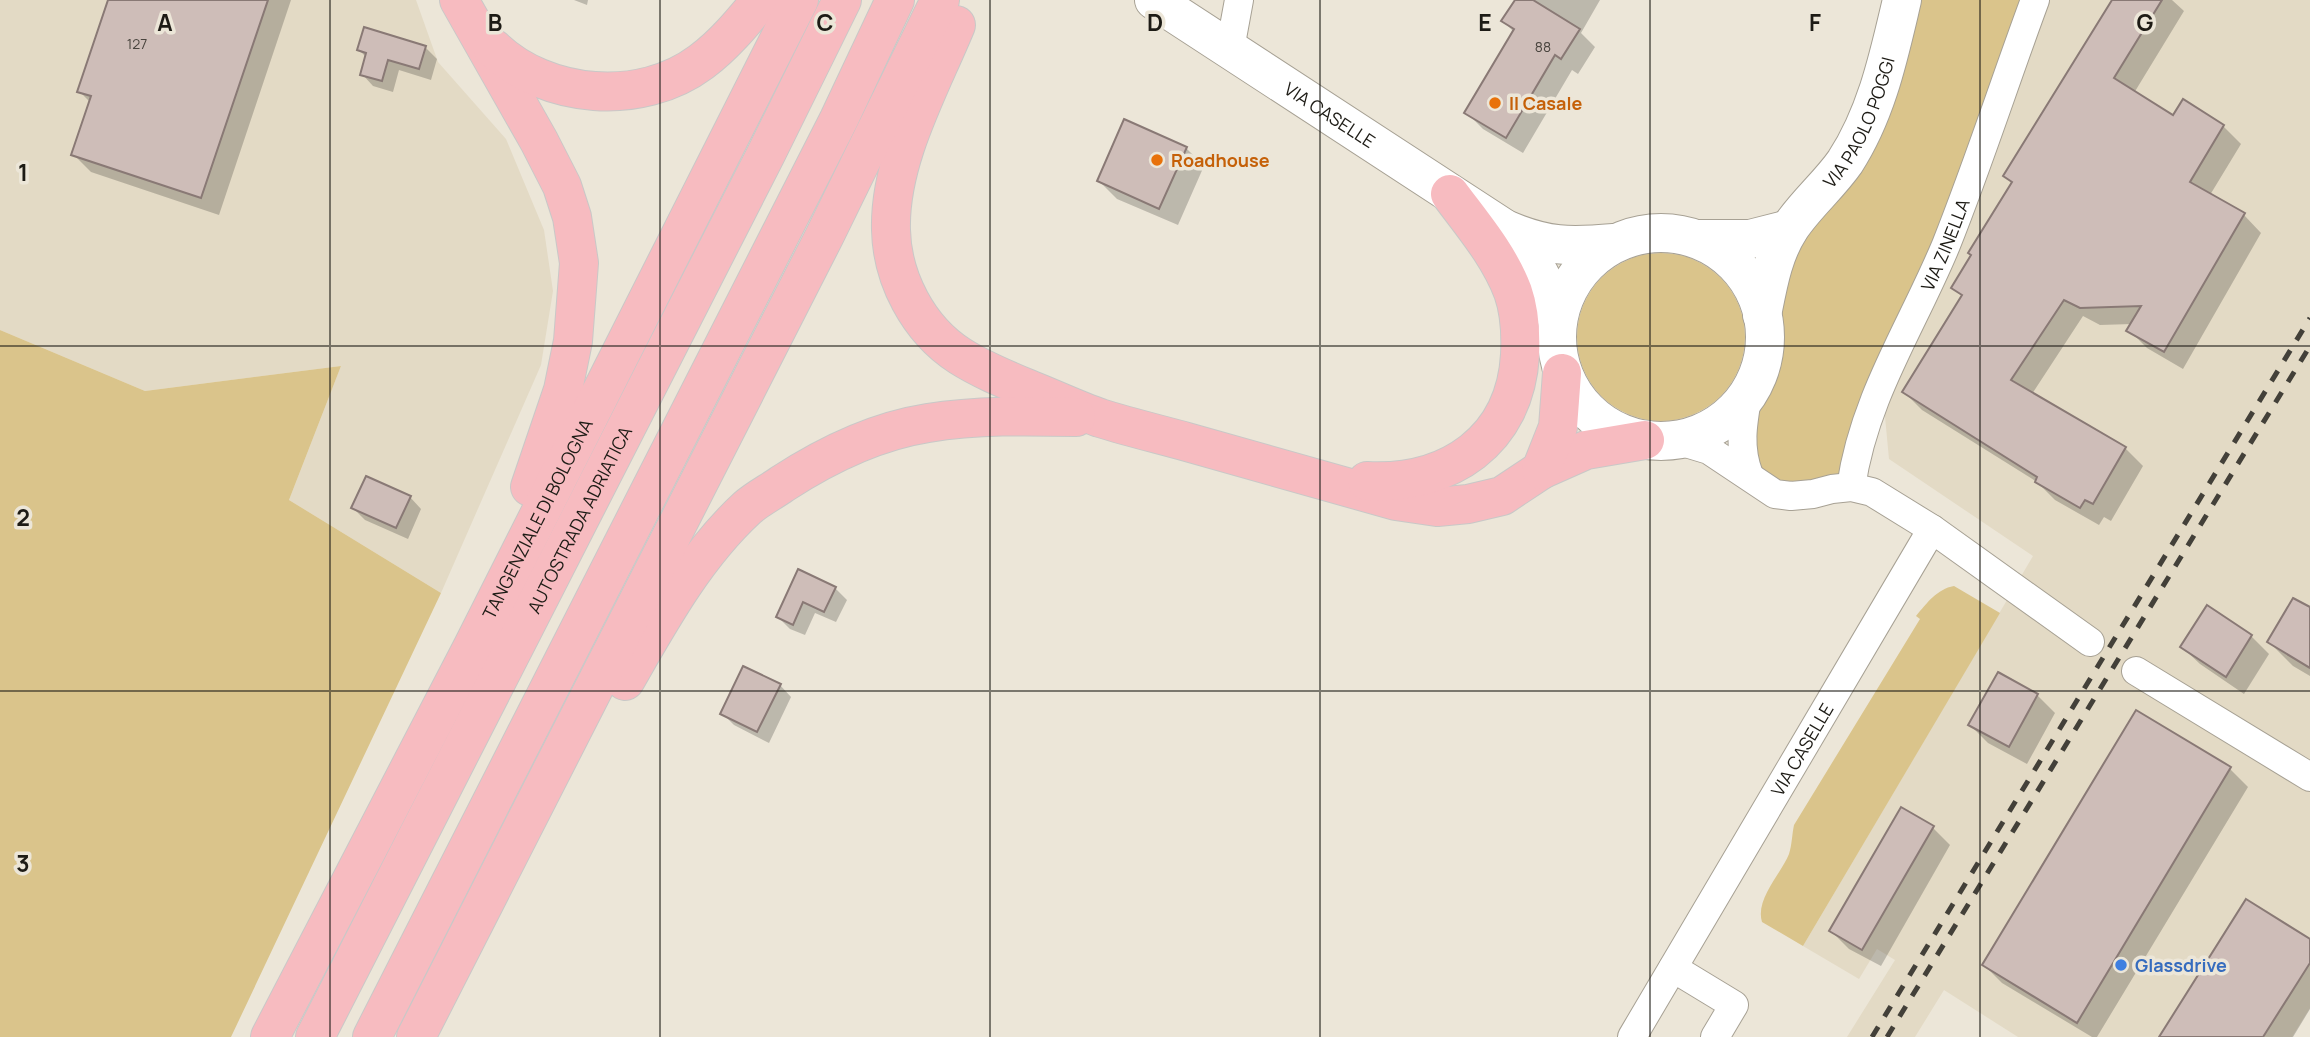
<svg xmlns="http://www.w3.org/2000/svg" width="2310" height="1037" viewBox="0 0 2310 1037" font-family="Manrope,sans-serif">
  <style>
    .built { fill: #e3dac5 }
    .green { fill: #dac48b }
    .shadow { fill: #0003 }
    .building { fill: #cebdb8; stroke: #897975; stroke-width: 2 }
    .lines { fill: none; stroke-linecap: round; stroke-linejoin: round }
    .minor-casing { stroke: #a7a194; stroke-width: 30 }
    .secondary-casing { stroke: #a7a194; stroke-width: 40 }
    .motorway-casing { stroke: #c9c8c7; stroke-width: 40 }
    .minor { stroke: #fff; stroke-width: 28 }
    .secondary { stroke: #fff; stroke-width: 38 }
    .motorway { stroke: #f7bbc0; stroke-width: 38 }
    .rail { stroke: #434039; stroke-width: 5; stroke-dasharray: 12 12; stroke-linecap: butt }
    .grid { fill: none; stroke: #1d1b15; stroke-width: 2; stroke-opacity: 0.55 }
    .food-dot { fill: #e8710a; stroke: #ece6d8; stroke-width: 2.5 }
    .shop-dot { fill: #3f7fe0; stroke: #ece6d8; stroke-width: 2.5 }
    .labels { text-anchor: middle; dominant-baseline: central; stroke-width: 7; stroke-linejoin: round; paint-order: stroke }
    .number-label { font-size: 14px; fill: #49443e }
    .food-label { font-size: 18px; font-weight: bold; fill: #c56008; stroke: #ece6d8; text-anchor: start }
    .street-label { font-size: 18px; fill: #1d1b15; stroke: #ece6d8 }
    .shop-label { font-size: 18px; font-weight: bold; fill: #366cbe; stroke: #ece6d8; text-anchor: start }
    .grid-label { font-size: 23px; text-anchor: middle; font-weight: bold; fill: #1d1b15; stroke: #ece6d8; stroke-width: 7; stroke-linejoin: round; paint-order: stroke }
  </style>
  <rect width="100%" height="100%" fill="#ece6d8"/>
  <path class="built" d="M0 0H416L438 62 506 139 544 230 553 291 541 365 441 593 289 500 341 366 145 391 0 330Z
    M2023 0H2310V1008L2292 1037H2018L1944 990 1915 1037H1847L1895 960 1877 949 1859 979 1803 946 2033 556 1889 459 1884 406Z"/>
  <path class="green" d="M1902 0H2035L1851 487 1775 494 1741 441 1748 393 1760 367 1765 335 1762 315 1825 186Z
    M1577 337a84 84 0 1 1 168 0a84 84 0 1 1-168 0Z
    M0 330 145 391 341 366 289 500 441 593 231 1037H0Z
    M1954 586 2000 613 1803 946 1762 922C1755 899 1781 874 1789 854 1792 845 1792 834 1794 825L1920 619 1916 616C1927 603 1937 589 1954 586Z"/>
  <path class="shadow" d="M110 0H291L219 215 91 172 73 154 91 103 79 91Z
    M574 0H588L587 5Z
    M1517 0H1600L1581 33 1595 47 1578 74 1572 70 1523 153 1483 129 1467 113 1514 32 1503 21Z
    M2114 0H2172L2184 11 2134 93 2174 117 2223 126 2241 144 2210 195 2244 215 2261 233 2183 369 2147 348 2129 330 2132 324 2100 325 2083 316 2032 394 2125 448 2143 466 2111 521 2104 517 2099 525 2055 500 2037 482 1922 410 1904 392 1963 297 1953 288 2013 183 2006 176Z
    M425 47 437 59 431 80 399 70 393 92 373 86 362 74 367 58 359 50Z
    M1186 148 1204 166 1178 225 1117 199 1099 181Z
    M410 497 421 509 408 539 365 520 353 508Z
    M799 572 835 588 847 600 836 622 815 613 805 635 790 629 778 617Z
    M2207 607 2251 636 2269 654 2244 694 2200 664 2182 647Z
    M2310 610V676L2293 666 2269 642Z
    M780 685 791 697 769 743 734 725 722 713Z
    M2037 695 2055 713 2027 764 1988 743 1970 725Z
    M2230 769 2248 787 2097 1037H2092L2002 983 1984 965Z
    M1932 827 1950 845 1881 966 1849 949 1831 931Z
    M2310 941V1009L2293 1037H2161Z"/>
  <path class="building" d="M108 0H268L201 198 71 155 91 96 77 92Z
    M1515 0H1533L1580 29 1561 59 1555 55 1506 138 1464 113 1514 29 1501 21Z
    M2112 0H2162L2114 78 2173 115 2183 99 2224 125 2190 182 2245 213 2164 352 2126 331 2141 306 2080 308 2064 300 2011 380 2126 447 2093 504 2085 500 2080 508 2035 482 2037 477 1902 392 1962 295 1951 288 1971 255 1968 253 2012 182 2003 176Z
    M364 27 426 46 419 69 388 60 382 81 360 75 366 53 357 50Z
    M1124 119 1187 147 1159 209 1097 181Z
    M366 476 411 496 396 528 351 508Z
    M798 569 836 587 824 612 803 602 793 625 776 617Z
    M2293 598 2310 607V668L2267 642Z
    M2207 605 2252 635 2226 677 2180 647Z
    M743 666 781 684 757 732 720 714Z
    M1998 672 2038 694 2009 747 1968 725Z
    M2136 710 2231 767 2077 1023 1982 965Z
    M1901 807 1934 826 1862 950 1829 931Z
    M2246 899 2310 939V963L2263 1037H2159Z"/>
  <g class="lines">
    <defs>
      <g id="minor">
        <path d="M1230 49 1239 0"/>
        <path d="M1748 393C1743 422 1738 447 1749 475"/>
        <path d="M1676 440 1709 450 1775 494 1791 496 1813 494 1832 489 1851 487 1872 492 1932 529 2090 642"/>
        <path id="s1" d="M1851 487C1864 397 1912 327 1946 245 1978 165 2005 81 2035 0"/>
        <path d="M2136 671 2310 777"/>
        <path d="M1673 968 1734 1005 1715 1037"/>
        <path id="s2" d="M1632 1037 1932 529"/>
      </g>
      <g id="secondary">
        <path id="s3" d="M1154 0 1505 229C1547 247 1569 247 1614 243"/>
        <path d="M1505 229C1536 263 1544 276 1557 320"/>
        <circle cx="1661" cy="337" r="104"/>
        <path d="M1698 239H1750L1789 229"/>
        <path id="s4" d="M1762 315C1768 285 1773 254 1790 228 1806 204 1829 185 1845 162 1877 113 1889 55 1902 0"/>
      </g>
      <g id="motorway">
        <path d="M459 0 539 141 562 186 572 217 579 263 573 341 563 390 530 487"/>
        <path d="M956 25C930 88 889 160 891 230 892 278 918 329 960 356 982 370 1007 380 1031 390 1054 399 1077 410 1100 418 1129 427 1158 434 1187 442 1256 461 1326 481 1396 501L1437 507 1468 504 1502 496 1541 470 1586 450 1645 440"/>
        <path d="M493 48C546 99 641 107 701 62 724 45 743 22 761 0"/>
        <path d="M1541 470 1558 427 1562 373"/>
        <path d="M1367 481C1449 485 1515 441 1520 355 1521 334 1520 312 1513 292 1499 255 1473 225 1450 194"/>
        <path d="M625 681C660 620 695 556 747 508 757 499 771 492 782 484 825 456 877 431 928 423 977 415 1027 416 1076 417"/>
        <path id="s5" d="M270 1037 473 646 799 0"/>
        <path id="s6" d="M315 1037 766 154 842 0"/>
        <path d="M372 1037 839 119 895 0"/>
        <path d="M416 1037 825 235 940 0"/>
      </g>
    </defs>
    <use href="#minor" class="minor-casing"/>
    <use href="#secondary" class="secondary-casing"/>
    <use href="#motorway" class="motorway-casing"/>
    <use href="#minor" class="minor"/>
    <use href="#secondary" class="secondary"/>
    <use href="#motorway" class="motorway"/>
    <path class="rail" d="M1872 1037 2310 318
      M1887 1037 2310 346"/>
  </g>
  <path class="grid" d="M330 0V1037M660 0V1037M990 0V1037M1320 0V1037M1650 0V1037M1980 0V1037M0 346H2310M0 691H2310"/>
  <g class="food-dot">
    <circle cx="1495" cy="103" r="7"/>
    <circle cx="1157" cy="160" r="7"/>
  </g>
  <circle class="shop-dot" cx="2121" cy="965" r="7"/>
  <g class="labels">
    <g class="number-label">
      <text x="137" y="43">127</text>
      <text x="1543" y="46">88</text>
    </g>
    <g class="food-label">
      <text x="1509" y="103">Il Casale</text>
      <text x="1171" y="160">Roadhouse</text>
    </g>
    <g class="street-label">
      <text stroke="none"><textPath href="#s3" startOffset="210">VIA CASELLE</textPath></text>
      <text stroke="none"><textPath href="#s4" startOffset="220">VIA PAOLO POGGI</textPath></text>
      <text stroke="none"><textPath href="#s1" startOffset="261">VIA ZINELLA</textPath></text>
      <text stroke="none"><textPath href="#s6" startOffset="581">AUTOSTRADA ADRIATICA</textPath></text>
      <text stroke="none"><textPath href="#s5" startOffset="583">TANGENZIALE DI BOLOGNA</textPath></text>
      <text stroke="none"><textPath href="#s2" startOffset="334">VIA CASELLE</textPath></text>
    </g>
    <g class="shop-label">
      <text x="2135" y="965">Glassdrive</text>
    </g>
  </g>
  <g class="grid-label">
    <text x="165" y="31">A</text>
    <text x="495" y="31">B</text>
    <text x="825" y="31">C</text>
    <text x="1155" y="31">D</text>
    <text x="1485" y="31">E</text>
    <text x="1815" y="31">F</text>
    <text x="2145" y="31">G</text>
    <text x="23" y="181">1</text>
    <text x="23" y="526">2</text>
    <text x="23" y="872">3</text>
  </g>
</svg>
